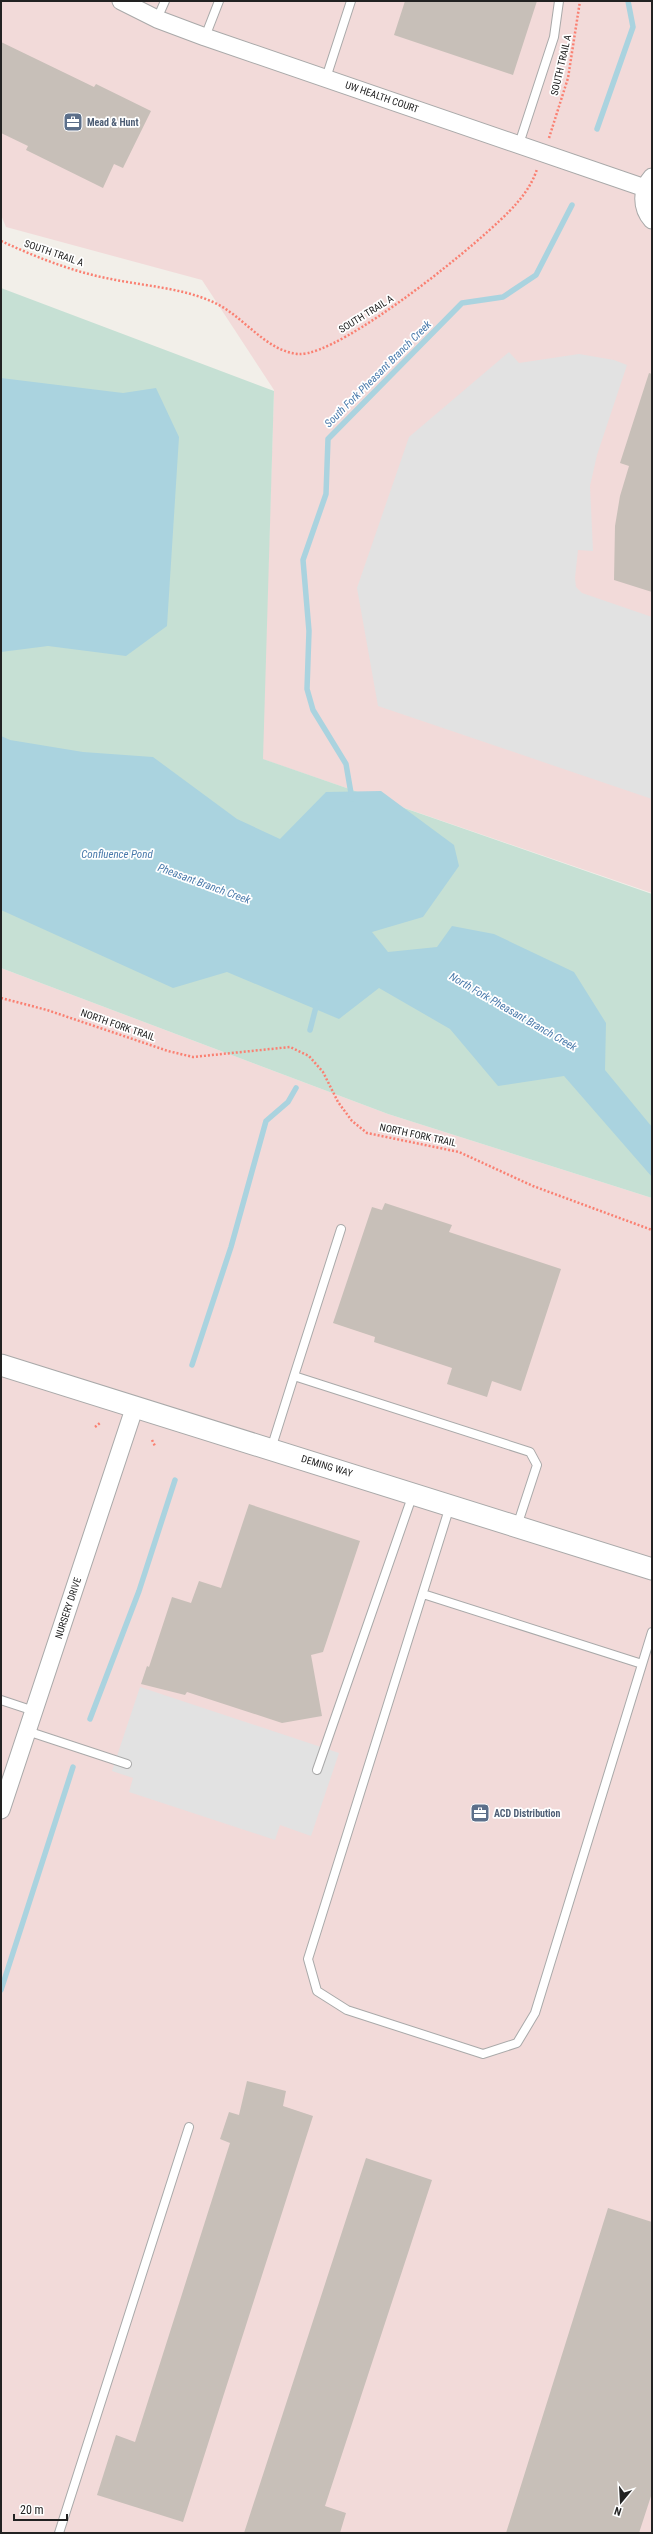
<svg xmlns="http://www.w3.org/2000/svg" width="653" height="2534" viewBox="0 0 653 2534" font-family="'Roboto Condensed',sans-serif">
  <style>
    .commercial { fill: #f2dad9 }
    .wetland { fill: #c6e0d4 }
    .parking { fill: #e2e2e2 }
    .water { fill: #aad3df }
    .lines { fill: none; stroke-linecap: round; stroke-linejoin: round }
    .stream { stroke: #aad3df; stroke-width: 5.5 }
    .building { fill: #c7bfb8 }
    .service-casing { stroke: #a9a9a9; stroke-width: 10 }
    .minor-casing { stroke: #a9a9a9; stroke-width: 19 }
    .tertiary-casing { stroke: #a9a9a9; stroke-width: 23 }
    .path { stroke: #fa8072; stroke-width: 2.5; stroke-dasharray: 2 2; stroke-linecap: butt }
    .service { stroke: #fff; stroke-width: 8 }
    .minor { stroke: #fff; stroke-width: 17 }
    .tertiary { stroke: #fff; stroke-width: 21 }
    .labels { text-anchor: middle; dominant-baseline: central; stroke-width: 3.5; stroke-linejoin: round; paint-order: stroke }
    .street-label { font-size: 10px; fill: #222; stroke: #fff }
    .service-label { font-size: 10px; font-weight: bold; fill: #4e5e75; stroke: #fff; text-anchor: start }
    .water-label { font-size: 11px; font-style: italic; fill: #4a7aab; stroke: #fff }
  </style>
  <rect width="100%" height="100%" fill="#f2efe9"/>
  <path class="commercial" d="M1 1H652V893L262 759 274 390 202 280 6 227 1 215Z
    M1 968 388 1114 652 1198V2533H1Z"/>
  <path class="wetland" d="M1 288 274 391 263 759 652 894V1198L388 1114 1 968Z"/>
  <path class="parking" d="M509 352 519 363 579 354 614 360 627 365 597 455 590 486 593 551 578 550 575 578 576 587 582 593 652 617V799L378 706 357 588 409 437Z
    M140 1687 339 1753 311 1836 280 1825 275 1840 129 1792 133 1778 112 1771Z"/>
  <path class="water" d="M1 378 123 393 156 388 179 437 167 626 126 656 48 646 1 652Z
    M1 736 10 740 83 752 153 757 237 819 280 839 326 792 381 791 454 845 459 866 423 917 372 932 388 952 437 947 452 926 494 934 574 972 606 1023 605 1070 652 1127V1177L564 1076 498 1086 450 1029 379 988 339 1019 227 972 173 988 1 910Z"/>
  <g class="lines">
    <path class="stream" d="M597 129 633 27 628 1
      M352 799 346 764 313 710 307 689 309 631 303 560 326 494 328 439 462 303 503 297 536 275 572 205
      M310 1030 317 1003
      M192 1365 231 1247 266 1121 288 1102 296 1088
      M90 1719 139 1591 175 1480
      M1 1990 73 1767"/>
  </g>
  <path class="building" d="M405 1H537L513 75 394 35Z
    M1 42 94 87 96 84 151 111 123 168 114 164 103 188 26 150 28 146 1 133Z
    M649 373 652 374V592L614 580 615 526 620 496 629 466 620 463Z
    M385 1203 452 1225 449 1232 561 1269 521 1391 492 1381 487 1397 447 1384 452 1368 374 1342 375 1337 333 1323 372 1207 382 1210Z
    M249 1504 360 1541 323 1652 311 1655 322 1716 282 1723 187 1692 185 1695 141 1684 147 1666 149 1667 172 1597 191 1603 199 1581 221 1588Z
    M247 2081 286 2091 283 2106 313 2116 183 2522 97 2495 116 2435 135 2442 230 2143 220 2139 229 2112 239 2115Z
    M366 2158 432 2180 325 2506 346 2513 340 2533H244Z
    M608 2208 652 2222V2493L639 2533H506Z"/>
  <g class="lines">
    <defs>
      <path id="service" d="M157 19 165 1
        M205 37 219 1
        M326 78 351 1
        M519 144 554 37 559 1
        M341 1229 294 1376 530 1452 537 1465 517 1526
        M271 1449 294 1376
        M450 1506 308 1959 317 1991 347 2010 483 2054 517 2043 535 2013 652 1632
        M423 1594 642 1664
        M1 1700 34 1711
        M27 1731 127 1764
        M317 1770 413 1494
        M59 2533 189 2127"/>
      <path id="minor" d="M121 1 157 19 205 37 645 188
        M652 177C641 189 641 208 652 220
        M1 1810 135 1406"/>
      <path id="tertiary" d="M1 1365 652 1569"/>
    </defs>
    <use href="#service" class="service-casing"/>
    <use href="#minor" class="minor-casing"/>
    <use href="#tertiary" class="tertiary-casing"/>
    <path class="path" d="M549 138 568 78 580 1
      M1 241C36 257 73 272 111 279 145 286 182 288 213 302 243 315 266 352 299 354 341 356 487 238 516 204 525 194 533 182 537 169
      M1 998 47 1010 168 1051 193 1057 290 1047 309 1056 323 1072 338 1102 352 1121 367 1133 459 1152 533 1186 652 1230
      M95 1427 100 1423
      M152 1440 155 1446"/>
    <use href="#service" class="service"/>
    <use href="#minor" class="minor"/>
    <use href="#tertiary" class="tertiary"/>
  </g>
  <defs>
    <symbol id="office-square" viewBox="-11 -11 22 22"><rect x="-9" y="-9" width="18" height="18" rx="4" fill="#5c6f8a" stroke="#fff"/><path d="M-6-3h4V-5.5h4V-3h4V5H-6ZM-1-4.5V-3h2v-1.5ZM-6 0V1H6V0Z" fill="#fff"/></symbol>
  </defs>
  <g fill-rule="evenodd">
    <use href="#office-square" x="62" y="111" width="22" height="22"/>
    <use href="#office-square" x="469" y="1802" width="22" height="22"/>
  </g>
  <g class="labels">
    <g class="street-label">
      <text transform="translate(561 65) rotate(-77)">SOUTH TRAIL A</text>
      <text transform="translate(382 97) rotate(19)">UW HEALTH COURT</text>
      <text transform="translate(54 253) rotate(19)">SOUTH TRAIL A</text>
      <text transform="translate(366 314) rotate(-32)">SOUTH TRAIL A</text>
      <text transform="translate(118 1025) rotate(19)">NORTH FORK TRAIL</text>
      <text transform="translate(418 1135) rotate(12)">NORTH FORK TRAIL</text>
      <text transform="translate(327 1466) rotate(17)">DEMING WAY</text>
      <text transform="translate(68 1608) rotate(-72)">NURSERY DRIVE</text>
    </g>
    <g class="service-label">
      <text x="87" y="122">Mead &amp; Hunt</text>
      <text x="494" y="1813">ACD Distribution</text>
    </g>
    <g class="water-label">
      <text transform="translate(378 374) rotate(-45)">South Fork Pheasant Branch Creek</text>
      <text x="117" y="854">Confluence Pond</text>
      <text transform="translate(204 884) rotate(20)">Pheasant Branch Creek</text>
      <text transform="translate(513 1012) rotate(30)">North Fork Pheasant Branch Creek</text>
    </g>
  </g>
  <rect width="653" height="2534" fill="none" stroke="#222222" stroke-width="4"/>
  <g transform="translate(621 2502) rotate(198)" stroke="#ffffff" stroke-width="3" paint-order="stroke">
  <path d="M0-3L7 15L0 10L-7 15Z" fill="#222222"/>
  <text y="-6" font-size="11" font-weight="bold" text-anchor="middle" fill="#222222">N</text>
  </g>
  <path d="M14 2514v6h53v-6" fill="none" stroke="#222222" stroke-width="2"/>
  <text x="20" y="2514" font-size="12" fill="#222222" stroke="#ffffff" stroke-width="3" paint-order="stroke">20 m</text>
</svg>
